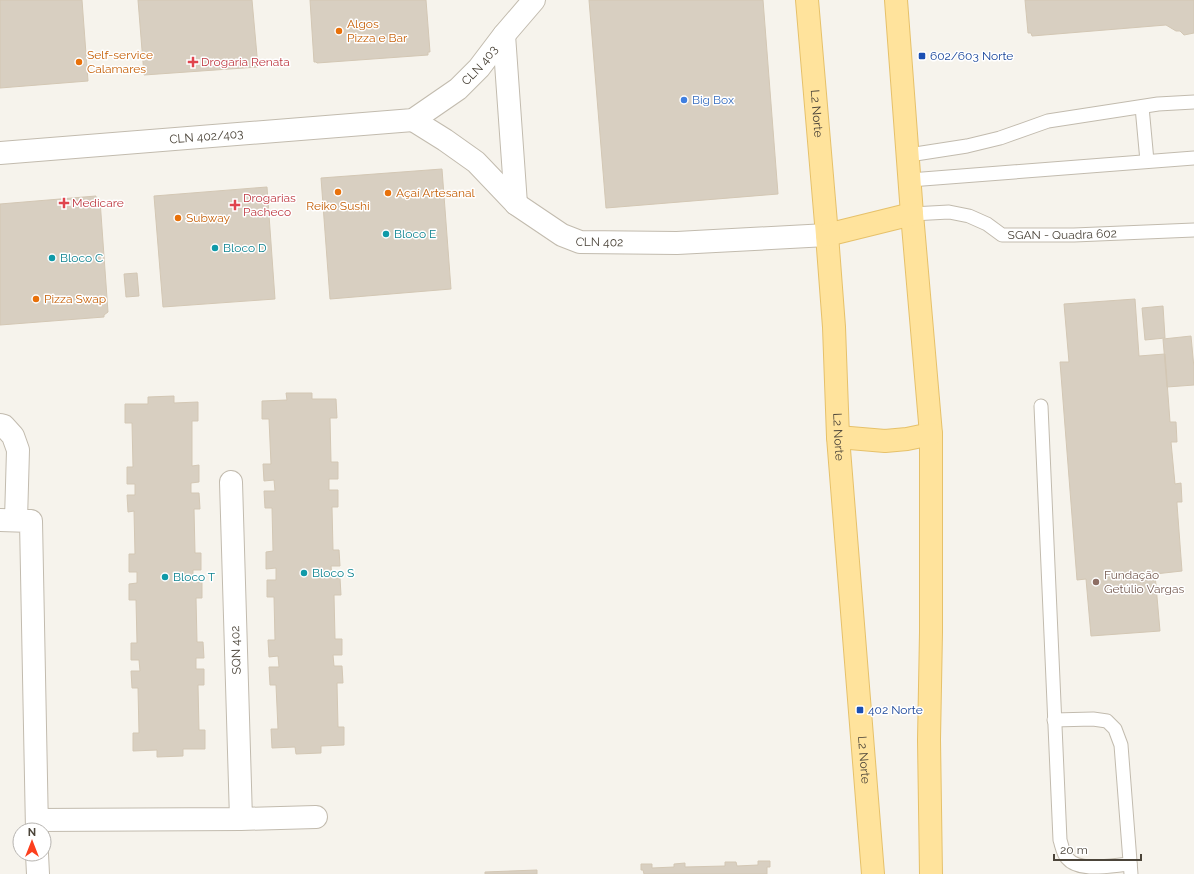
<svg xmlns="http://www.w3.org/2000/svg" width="1194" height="874" viewBox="0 0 1194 874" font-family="Raleway,sans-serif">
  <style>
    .building { fill: #d8cfc1; stroke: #d3c7b4 }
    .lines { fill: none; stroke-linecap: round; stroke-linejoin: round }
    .service-casing { stroke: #c2bbae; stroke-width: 15 }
    .minor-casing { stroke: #c2bbae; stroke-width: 24 }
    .tertiary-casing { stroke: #c2bbae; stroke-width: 24 }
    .primary-casing { stroke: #e6c16a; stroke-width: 24 }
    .service { stroke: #fff; stroke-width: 13 }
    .minor { stroke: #fff; stroke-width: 22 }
    .tertiary { stroke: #fff; stroke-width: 22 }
    .primary { stroke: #ffe39c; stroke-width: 22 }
    .food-dot { fill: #e8710a; stroke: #fff; stroke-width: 1.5 }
    .transit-dot { fill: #1a4fb4; stroke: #fff; stroke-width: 1.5 }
    .health-dot { fill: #e0444e; stroke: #fff; stroke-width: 1.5 }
    .shop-dot { fill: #3f7fe0; stroke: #fff; stroke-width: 1.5 }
    .culture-dot { fill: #0f9aa8; stroke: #fff; stroke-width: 1.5 }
    .education-dot { fill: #8d6e63; stroke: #fff; stroke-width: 1.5 }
    .labels { text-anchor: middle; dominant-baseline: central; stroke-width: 3; stroke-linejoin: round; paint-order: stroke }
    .food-label { font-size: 12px; fill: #c56008; stroke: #fff; text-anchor: start }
    .transit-label { font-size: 12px; fill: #164399; stroke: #fff; text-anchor: start }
    .health-label { font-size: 12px; fill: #be3a42; stroke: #fff; text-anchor: start }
    .street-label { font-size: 12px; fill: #4b4439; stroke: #fff }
    .shop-label { font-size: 12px; fill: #366cbe; stroke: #fff; text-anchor: start }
    .culture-label { font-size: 12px; fill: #0d838f; stroke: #fff; text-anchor: start }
    .education-label { font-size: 12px; fill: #785e54; stroke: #fff; text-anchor: start }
  </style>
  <rect width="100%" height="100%" fill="#f6f3ec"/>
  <path class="building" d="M0 0H82L88 81 0 88Z
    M138 0H252L258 67 144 75Z
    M310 0H426L430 52H428V55L317 63 316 62H314Z
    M589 0H763L778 194 606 208Z
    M1025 0H1194V33L1184 35 1180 31H1176L1166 25 1032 36 1031 33H1028Z
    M442 169 451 289 330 299 321 178Z
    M267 187 275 299 163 307 154 196Z
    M96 196V199L100 200 108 312 104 315V317L0 325V204Z
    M137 273 139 296 126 297 124 274Z
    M1135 299 1139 356 1165 354 1170 422H1176L1177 442H1171L1175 484 1181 483 1182 502H1177V504L1182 571 1155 574 1160 631 1091 636 1086 579 1077 580 1060 362H1069L1064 304Z
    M1163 306 1165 338 1145 340 1142 308Z
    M1191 336 1194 368V385L1167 387 1163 339Z
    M286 393H312V399H336L337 418H330L331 462H338V479H329V490H338V507H332L333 550H339L340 566H331L332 578H340L341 595H334L335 639H342V655H333L334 666H342L343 683H337L338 727H344V745L321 746V753L296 754 295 747 272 748 271 729H278L276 685H270L269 667H279L278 656 269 657 268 640H275L274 597H267V580H276V568L266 569V552L273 551 272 508H265L264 491H275L274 480 264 481 263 464H271L269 419H262V401L287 400Z
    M174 396V403L198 402V421H192V466L199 465V482L191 483V493H199L200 509H194L195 553H201V570H193V582H202V598H196L197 642H203L204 658H196V669H204V685H198L199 730H205V749H183V756L157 757V750L133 751V733H139L138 688H132L131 671H140L139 660H131V643H137L136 600H129V584L137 583V572H129V554H135L134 511 128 512 127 495H135V484H127V467H133L132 423H125V404H148V397Z
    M758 861H770V867H767V874H644L643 870H641V864H652V868L674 867V864L685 863V867L725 866V862H736L737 866 758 865Z
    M537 870V874H485V872Z"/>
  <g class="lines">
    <defs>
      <g id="service">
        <path d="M1142 107 1147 161"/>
        <path d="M909 155 967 146 1000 138 1048 121 1158 104 1194 102"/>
        <path d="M910 180 1194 158"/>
        <path id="s1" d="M912 214 949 212 969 216 987 224 1002 235H1074L1194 230"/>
        <path d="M1041 406 1060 840C1062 846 1063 853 1067 858 1079 873 1113 865 1130 864"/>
        <path d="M1054 720 1093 719 1107 721 1115 729 1121 745 1131 874"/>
      </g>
      <path id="minor" d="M0 425 4 426 13 436 18 450 16 520
        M0 520 31 521 37 830
        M241 819 316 817
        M37 820 241 819 231 482
        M37 854 38 874"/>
      <g id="tertiary">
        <path d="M504 35 516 204"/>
        <path id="s2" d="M413 120 445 140 476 162 516 204 562 235 580 242 677 243 827 235"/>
        <path id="s3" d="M0 153 413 120 458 89 479 68 504 35 534 0"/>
      </g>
      <g id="primary">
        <path id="s4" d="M807 0 827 235 834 327 838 437 873 874"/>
        <path d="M896 0 912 214 931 434V632L929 740 931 874"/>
        <path d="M827 235 912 214"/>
        <path d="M838 437 885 441 907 439 931 434"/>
      </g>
    </defs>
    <use href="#service" class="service-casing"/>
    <use href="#minor" class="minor-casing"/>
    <use href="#tertiary" class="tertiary-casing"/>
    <use href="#primary" class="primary-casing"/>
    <use href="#service" class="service"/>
    <use href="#minor" class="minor"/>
    <use href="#tertiary" class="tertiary"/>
    <use href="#primary" class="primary"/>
  </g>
  <g class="food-dot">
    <circle cx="339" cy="31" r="4"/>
    <circle cx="79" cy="62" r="4"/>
    <circle cx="338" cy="192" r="4"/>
    <circle cx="388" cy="193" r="4"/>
    <circle cx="178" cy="218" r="4"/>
    <circle cx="36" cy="299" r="4"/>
  </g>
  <g class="transit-dot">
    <rect x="918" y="52" width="8" height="8" rx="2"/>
    <rect x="856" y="706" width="8" height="8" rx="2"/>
  </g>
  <g class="health-dot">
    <path d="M191 56h4v4h4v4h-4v4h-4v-4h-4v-4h4z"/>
    <path d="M62 197h4v4h4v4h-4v4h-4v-4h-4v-4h4z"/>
    <path d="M233 199h4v4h4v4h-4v4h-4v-4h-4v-4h4z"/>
  </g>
  <circle class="shop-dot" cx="684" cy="100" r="4"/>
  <g class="culture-dot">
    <circle cx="386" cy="234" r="4"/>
    <circle cx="215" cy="248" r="4"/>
    <circle cx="52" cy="258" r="4"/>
    <circle cx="304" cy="573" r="4"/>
    <circle cx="165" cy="577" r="4"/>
  </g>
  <circle class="education-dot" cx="1096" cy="582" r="4"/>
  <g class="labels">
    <g class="food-label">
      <text x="347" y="24">Algos<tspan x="347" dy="14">Pizza e Bar</tspan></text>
      <text x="87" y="55">Self-service<tspan x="87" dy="14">Calamares</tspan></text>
      <text x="396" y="193">Açaí Artesanal</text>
      <text x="338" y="206" text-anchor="middle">Reiko Sushi</text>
      <text x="186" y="218">Subway</text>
      <text x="44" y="299">Pizza Swap</text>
    </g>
    <g class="transit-label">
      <text x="930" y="56">602/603 Norte</text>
      <text x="868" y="710">402 Norte</text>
    </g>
    <g class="health-label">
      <text x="201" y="62">Drogaria Renata</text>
      <text x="243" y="198">Drogarias<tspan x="243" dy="14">Pacheco</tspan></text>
      <text x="72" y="203">Medicare</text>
    </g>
    <g class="street-label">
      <text stroke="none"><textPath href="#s3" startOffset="501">CLN 403</textPath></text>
      <text stroke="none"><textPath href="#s4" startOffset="114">L2 Norte</textPath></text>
      <text stroke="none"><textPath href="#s3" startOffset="207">CLN 402/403</textPath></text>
      <text stroke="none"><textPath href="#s1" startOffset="156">SGAN - Quadra 602</textPath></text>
      <text stroke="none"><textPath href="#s2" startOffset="228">CLN 402</textPath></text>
      <text stroke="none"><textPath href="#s4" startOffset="438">L2 Norte</textPath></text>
      <text transform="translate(236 650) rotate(-92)">SQN 402</text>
      <text stroke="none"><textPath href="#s4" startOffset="762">L2 Norte</textPath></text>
    </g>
    <g class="shop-label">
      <text x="692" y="100">Big Box</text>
    </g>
    <g class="culture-label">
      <text x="394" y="234">Bloco E</text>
      <text x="223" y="248">Bloco D</text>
      <text x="60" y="258">Bloco C</text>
      <text x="312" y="573">Bloco S</text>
      <text x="173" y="577">Bloco T</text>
    </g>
    <g class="education-label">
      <text x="1104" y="575">Fundação<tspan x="1104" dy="14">Getúlio Vargas</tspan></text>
    </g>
  </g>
  <g transform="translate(32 842)"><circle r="19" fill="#ffffff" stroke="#b7b4b0"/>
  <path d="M0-3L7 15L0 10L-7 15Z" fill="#fc3f1d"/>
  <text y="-6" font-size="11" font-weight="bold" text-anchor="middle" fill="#4b4439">N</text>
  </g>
  <path d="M1054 854v6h87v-6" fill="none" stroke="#4b4439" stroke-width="2"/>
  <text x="1060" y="854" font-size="12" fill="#4b4439" stroke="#ffffff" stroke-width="3" paint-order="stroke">20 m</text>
</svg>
